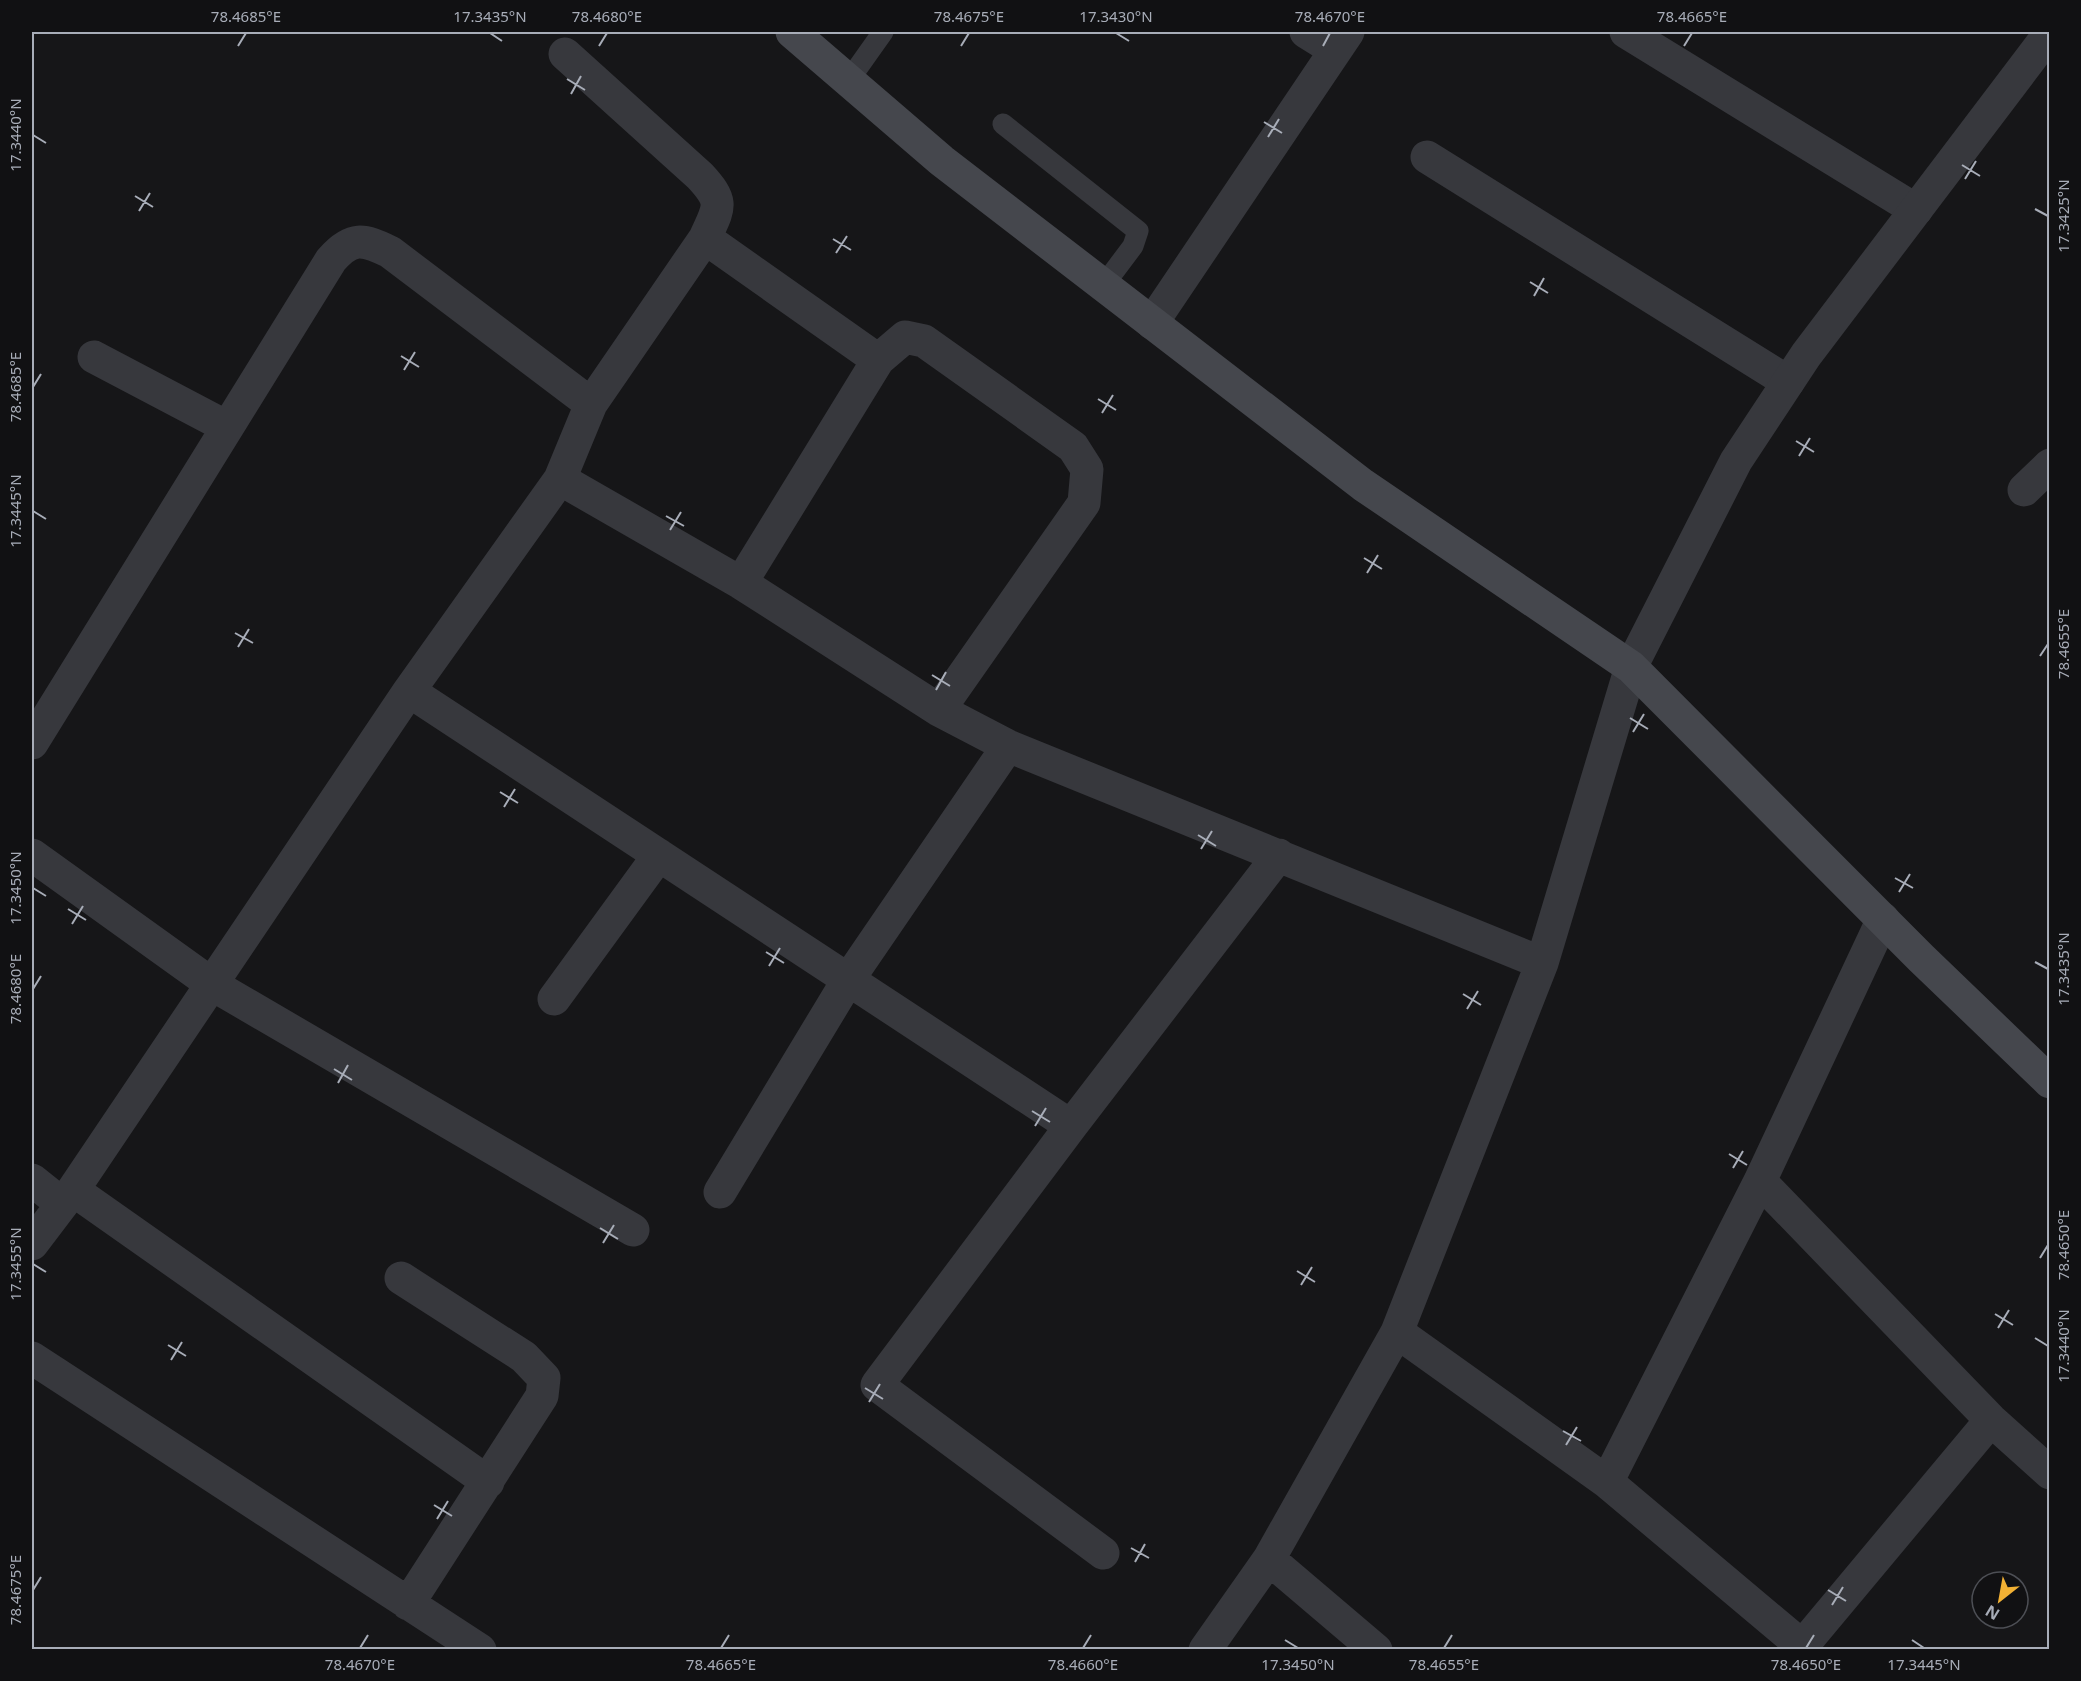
<svg xmlns="http://www.w3.org/2000/svg" width="2081" height="1681" viewBox="0 0 2081 1681" font-family="'Noto Sans',sans-serif">
  <style>
    .lines { fill: none; stroke-linecap: round; stroke-linejoin: round }
    .service { stroke: #37383d; stroke-width: 21 }
    .minor { stroke: #37383d; stroke-width: 33 }
    .tertiary { stroke: #37383d; stroke-width: 33 }
    .secondary { stroke: #45474d; stroke-width: 33 }
    .ticks { fill: none; stroke: #a8adb8; stroke-width: 2 }
    .neatline { fill: none; stroke: #a8adb8; stroke-width: 2 }
    .ticks-label { font-size: 15px; text-anchor: middle; fill: #a8adb8 }
  </style>
  <rect width="100%" height="100%" fill="#161618"/>
  <g class="lines">
    <path class="service" d="M849 80 883 32
      M1003 124 1138 231 1133 246 1103 286"/>
    <path class="minor" d="M1306 32 1335 50
      M1626 32 1916 210
      M565 54 700 176C725 203 719 207 705 238L591 404
      M1427 157 1788 382
      M705 238 878 360
      M1152 323 1348 32
      M94 357 227 427
      M2024 490 2050 465
      M741 583 878 360 905 337 924 341 1073 447 1087 469 1084 503 939 710
      M409 691 1071 1126
      M32 743 331 260C352 236 363 239 390 252L591 404 560 479
      M32 855 213 985 633 1230
      M554 999 659 855
      M32 1180 62 1204
      M1760 1181 1991 1420 2050 1473
      M73 1190 488 1482
      M720 1192 848 980 1008 746
      M32 1244 73 1190 409 691 560 479 741 583 939 710 1008 746 1542 963
      M401 1278 524 1357 544 1378 542 1396 408 1604
      M1397 1332 1607 1482 1760 1181 1883 919
      M32 1358 480 1650
      M1607 1482 1802 1646
      M1103 1553 877 1385 1071 1126 1279 855
      M1269 1559 1376 1650
      M1205 1650 1269 1559 1397 1332 1542 963 1631 667
      M1799 1650 1991 1420"/>
    <path class="tertiary" d="M1631 667 1736 461 1806 355 2050 33"/>
    <path class="secondary" d="M792 32 942 161 1363 485 1631 667 1921 958 2050 1082"/>
  </g>
  <path class="ticks" d="M490 33 502 41M1116 33 1129 41M238 46 246 33M599 46 607 33M961 46 969 33M1323 46 1330 33M1684 46 1692 33M567 79 585 90M571 94 581 76M1264 122 1282 133M33 135 46 143M1268 137 1279 119M1962 165 1980 176M1965 179 1976 161M135 196 153 207M2035 209 2048 216M139 211 150 193M833 239 851 250M836 253 847 236M1530 282 1548 293M1534 296 1544 278M401 356 419 367M404 370 415 352M33 387 41 374M1098 399 1116 410M1102 413 1113 395M1796 441 1814 452M1799 456 1810 438M33 511 46 519M666 516 684 526M670 530 681 512M1364 558 1382 569M1367 573 1378 555M235 633 253 643M238 647 249 629M2040 656 2048 644M932 675 950 686M936 690 946 672M1630 718 1648 729M1633 732 1644 714M500 792 518 803M504 807 515 789M1198 835 1216 846M1201 849 1212 831M1895 878 1913 888M33 888 46 896M1899 892 1910 874M68 909 86 920M72 924 83 906M766 952 784 963M2035 962 2048 969M769 966 780 948M33 989 41 976M1463 994 1481 1005M1467 1009 1478 991M334 1069 352 1080M338 1083 348 1065M1032 1111 1050 1122M1035 1126 1046 1108M1729 1154 1747 1165M1733 1168 1743 1151M600 1228 618 1239M603 1243 614 1225M2040 1258 2048 1245M33 1264 46 1272M1297 1271 1315 1282M1301 1285 1312 1267M1995 1314 2013 1325M1998 1328 2009 1310M2035 1338 2048 1346M168 1345 186 1356M171 1360 182 1342M865 1388 883 1399M869 1402 880 1384M1563 1431 1581 1441M1566 1445 1577 1427M434 1505 452 1516M437 1519 448 1501M1131 1548 1149 1558M1135 1562 1145 1544M33 1590 41 1577M1828 1590 1846 1601M1832 1605 1843 1587M1285 1640 1298 1648M1912 1640 1924 1648M360 1648 368 1635M721 1648 729 1635M1083 1648 1091 1635M1444 1648 1452 1635M1806 1648 1814 1635"/>
  <rect width="2081" height="1681" fill="none" stroke="#111113" stroke-width="66"/>
  <g transform="translate(2000 1600) rotate(211)"><circle r="28" fill="#111113" stroke="#4d4f55" stroke-width="1.5"/>
  <path d="M0-4.5L10 22L0 15L-10 22Z" fill="#f2b134"/>
  <text y="-9" font-size="16" font-weight="bold" text-anchor="middle" fill="#a8adb8">N</text>
  </g>
  <rect x="33" y="33" width="2015" height="1615" class="neatline"/>
  <g class="ticks-label">
    <text x="246" y="22">78.4685°E</text>
    <text x="490" y="22">17.3435°N</text>
    <text x="607" y="22">78.4680°E</text>
    <text x="969" y="22">78.4675°E</text>
    <text x="1116" y="22">17.3430°N</text>
    <text x="1330" y="22">78.4670°E</text>
    <text x="1692" y="22">78.4665°E</text>
    <text transform="translate(16 135) rotate(-90)" y="5">17.3440°N</text>
    <text transform="translate(2064 216) rotate(-90)" y="5">17.3425°N</text>
    <text transform="translate(16 387) rotate(-90)" y="5">78.4685°E</text>
    <text transform="translate(16 511) rotate(-90)" y="5">17.3445°N</text>
    <text transform="translate(2064 644) rotate(-90)" y="5">78.4655°E</text>
    <text transform="translate(16 888) rotate(-90)" y="5">17.3450°N</text>
    <text transform="translate(2064 969) rotate(-90)" y="5">17.3435°N</text>
    <text transform="translate(16 989) rotate(-90)" y="5">78.4680°E</text>
    <text transform="translate(2064 1245) rotate(-90)" y="5">78.4650°E</text>
    <text transform="translate(16 1264) rotate(-90)" y="5">17.3455°N</text>
    <text transform="translate(2064 1346) rotate(-90)" y="5">17.3440°N</text>
    <text transform="translate(16 1590) rotate(-90)" y="5">78.4675°E</text>
    <text x="360" y="1670">78.4670°E</text>
    <text x="721" y="1670">78.4665°E</text>
    <text x="1083" y="1670">78.4660°E</text>
    <text x="1298" y="1670">17.3450°N</text>
    <text x="1444" y="1670">78.4655°E</text>
    <text x="1806" y="1670">78.4650°E</text>
    <text x="1924" y="1670">17.3445°N</text>
  </g>
</svg>
